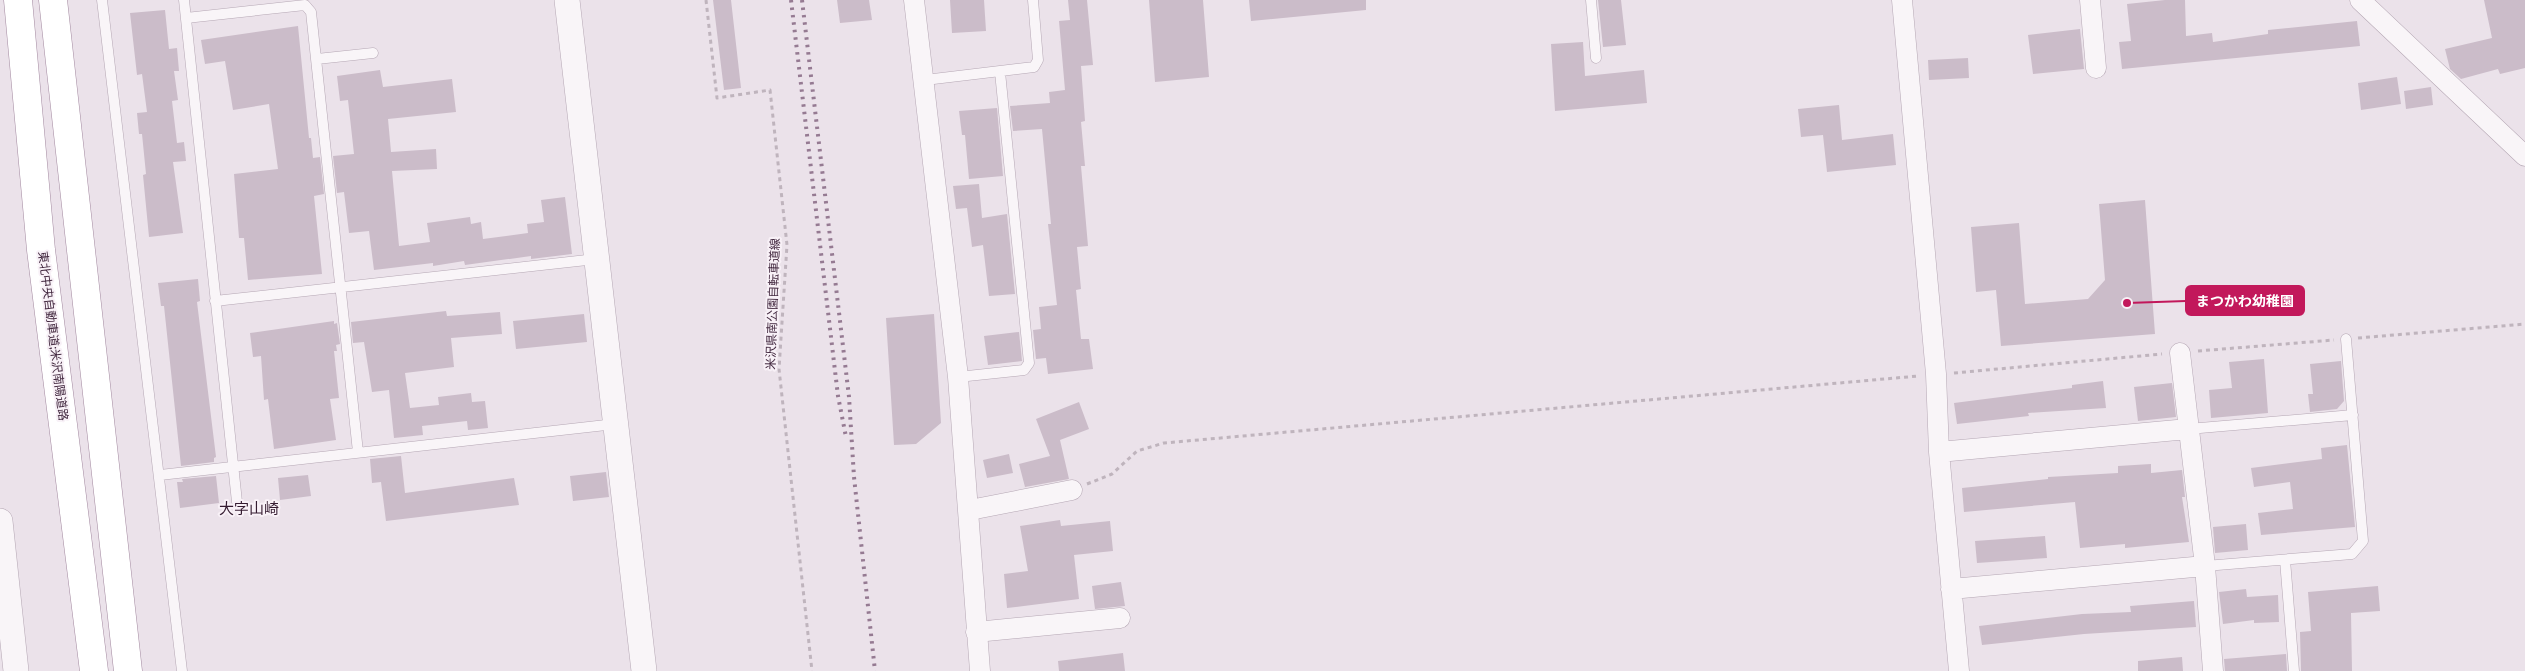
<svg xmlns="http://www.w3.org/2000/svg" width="2525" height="671" viewBox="0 0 2525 671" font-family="Overpass,'Noto Sans JP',sans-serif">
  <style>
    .building { fill: #cbbcc9 }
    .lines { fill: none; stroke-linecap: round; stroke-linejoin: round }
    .service-casing { stroke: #b5a7b4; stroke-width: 11 }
    .minor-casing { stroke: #b5a7b4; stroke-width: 21 }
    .tertiary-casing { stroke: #b5a7b4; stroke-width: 26 }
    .motorway-casing { stroke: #a2889f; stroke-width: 29 }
    .path { stroke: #bfb4bd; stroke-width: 3; stroke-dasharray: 4 4; stroke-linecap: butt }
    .service { stroke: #f9f5f8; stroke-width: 10 }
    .minor { stroke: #f9f5f8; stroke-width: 20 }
    .tertiary { stroke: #f9f5f8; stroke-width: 25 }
    .motorway { stroke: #fff; stroke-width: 28 }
    .rail { stroke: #957a92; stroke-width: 4; stroke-dasharray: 2.5 5; stroke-linecap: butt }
    .labels { text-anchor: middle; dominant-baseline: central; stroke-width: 4; stroke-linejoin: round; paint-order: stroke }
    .street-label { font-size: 12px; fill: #432940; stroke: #f8f1f7 }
    .quarter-label { font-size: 15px; fill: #341b30; stroke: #f8f1f7 }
    .leader { fill: none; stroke: #c2185b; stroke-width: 2 }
    .callout-dot { fill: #c2185b; stroke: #f8f1f7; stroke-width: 2 }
    .callout { fill: #c2185b; stroke: #c2185b; stroke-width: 2 }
    .callout-label { font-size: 14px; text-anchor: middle; font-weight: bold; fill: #fff }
  </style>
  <rect width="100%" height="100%" fill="#ebe2ea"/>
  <path class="building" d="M713 0H731L741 88 724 90Z
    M837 0H869L872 20 840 23Z
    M950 0H984L986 31 952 33Z
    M1068 0H1087L1093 65 1081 66 1085 121 1081 122 1085 166H1081L1088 246 1077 247 1081 289 1076 290 1081 339H1089L1093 369 1048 374 1046 358 1036 359 1033 330 1041 329 1039 307 1057 305 1048 224H1051L1042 129 1013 131 1010 106 1050 103 1049 92 1065 90 1059 21 1070 20Z
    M1149 0H1203L1209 77 1155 82Z
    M1249 0H1366V10L1251 21Z
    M1598 0H1621L1626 45 1603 47Z
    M2165 0H2185L2186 36 2212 33 2213 42 2268 34V30L2357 21 2360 46 2122 69 2119 42 2131 41 2127 4Z
    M2484 0H2525V68L2500 74 2498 69 2461 79 2450 69 2445 49 2492 38Z
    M165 10 169 49 177 48 179 71H174L178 100 172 101 177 143 184 142 186 161 173 162 183 233 149 237 143 175 146 174 142 134H139L137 113 147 112 142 74 137 75 130 13Z
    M298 26 309 138H311L313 158 320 157 324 194 314 196 322 274 248 280 244 238H239L234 174 278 169 269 104 233 110 225 61 205 64 201 40Z
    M2080 29 2084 69 2033 74 2028 35Z
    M1583 42 1585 76 1644 70 1647 103 1555 111 1551 44Z
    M1968 58 1969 78 1929 80 1928 60Z
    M380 70 383 87 452 79 456 112 388 119 391 152 436 149 437 169 392 171 399 246 430 242 427 223 470 217 471 224 481 222 483 239 528 233 527 224 544 222 541 200 565 197 572 254 531 259V256L465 265 464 261 433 266V263L374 270 369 231 349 233 344 192 337 193 333 156 354 154 348 100 340 101 337 76Z
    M2397 77 2401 104 2361 110 2358 83Z
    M2431 87 2433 105 2406 109 2404 91Z
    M1839 105 1842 140 1893 134 1896 165 1827 172 1823 135 1801 137 1798 109Z
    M997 108 1003 176 969 179 965 135H962L959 111Z
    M979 184 982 218 1007 214 1015 294 989 296 983 245 972 247 967 208 956 209 953 186Z
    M2145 200 2155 334 2001 346 1996 290 1976 292 1971 227 2019 223 2025 304 2088 299 2105 280 2099 204Z
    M198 279 200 301 197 302 216 457 214 458V462L181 466 164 306H161L158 283Z
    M446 311 447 316 500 312 502 334 451 338 454 367 405 373 410 408 439 405 438 397 471 393 472 402 485 401 488 428 468 430 467 421 422 426 423 435 394 438 389 390 372 392 364 342 353 343 351 322Z
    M584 314 587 342 516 349 513 321Z
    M934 314 941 423 916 444 894 445 886 318Z
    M334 321V324L337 323 340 344 336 345 337 351H334L339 398 330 399 336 440 274 449 268 399 264 400 261 356 253 357 250 333Z
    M1019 332 1022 361 988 365 984 336Z
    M2264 359 2268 413 2211 418 2209 390 2232 388 2229 362Z
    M2341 361 2344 401 2337 409 2310 412 2308 394H2313L2310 364Z
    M2103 381 2106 408 2028 413 2029 416 1957 424 1954 403 2072 388V385Z
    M2172 383 2176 417 2138 421 2134 387Z
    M1079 402 1089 429 1060 440 1069 479 1025 487 1019 464 1050 456 1036 419Z
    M2347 445 2355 527 2261 535 2258 513 2293 509 2290 482 2254 487 2251 468 2322 459 2321 448Z
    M1009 454 1013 473 987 478 983 460Z
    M401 456 405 493 514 478 519 505 386 521 381 482 372 483 370 459Z
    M2151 464V473L2182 470 2185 497H2182L2189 542 2125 548V544L2080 548 2075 502 1964 512 1962 488 2048 479V477L2118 473V466Z
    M606 472 609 497 573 501 570 476Z
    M308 475 311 496 280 500 278 478Z
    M216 476 219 503 180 508 177 482H183L182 479Z
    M1060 520 1061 526 1110 521 1113 551 1074 555 1079 599 1007 608 1004 574 1028 571 1020 526Z
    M2246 524 2248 550 2215 553 2213 527Z
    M2045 536 2047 558 1977 563 1975 541Z
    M1121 582 1125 606 1095 609 1092 586Z
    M2378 586 2380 611 2351 613 2352 671H2301L2300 632 2311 631 2308 592Z
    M2246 589 2247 597 2278 595 2279 622 2254 623V620L2223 624 2219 592Z
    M2194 601 2196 627 2084 634 1982 645 1979 626 2082 614 2131 612 2130 606Z
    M1123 653 1125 671H1059L1058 661Z
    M2286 654 2287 671H2225L2224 659Z
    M2182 657 2183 671H2138V661Z"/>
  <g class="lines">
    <defs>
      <path id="service" d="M102 0 182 671
        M184 0 237 502
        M1591 0 1596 58
        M186 18 305 5 311 12 358 452
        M317 59 373 53
        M925 80 1034 67 1038 60 1033 0
        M215 301 596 259
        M958 377 1024 370 1029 363 1000 72
        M2188 429 2353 415
        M160 475 615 424
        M2285 560 2294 671
        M2205 566 2352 554 2363 541 2346 339"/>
      <path id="minor" d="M914 0 958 377 980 671
        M1902 0 1936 374 1939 452 1959 671
        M2090 0 2096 68
        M2360 0 2525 156
        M2180 353 2205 566 2213 671
        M1939 452 2188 429
        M970 510 1072 490
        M1951 589 2205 566
        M976 632 1120 618"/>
      <path id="tertiary" d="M567 0 644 671
        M0 521 16 671"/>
      <path id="motorway" d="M18 0 41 250 94 671
        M53 0 128 671"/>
    </defs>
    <use href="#service" class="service-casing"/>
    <use href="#minor" class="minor-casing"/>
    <use href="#tertiary" class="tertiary-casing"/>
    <use href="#motorway" class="motorway-casing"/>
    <path class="path" d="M706 0 717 98 770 90 787 245 779 369 812 671
      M2358 338 2525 324
      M2198 351 2334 340
      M1954 373 2162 354
      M1087 484 1112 474 1137 451 1164 443 1918 376"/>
    <use href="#service" class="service"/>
    <use href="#minor" class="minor"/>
    <use href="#tertiary" class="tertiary"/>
    <use href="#motorway" class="motorway"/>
    <path class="rail" d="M791 0 838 396 846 437
      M802 0 849 397 854 477 875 671"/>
  </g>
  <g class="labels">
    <g class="street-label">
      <text transform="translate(774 304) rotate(-88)">米沢県南公園自転車道線</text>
      <text transform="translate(52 336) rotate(83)">東北中央自動車道;米沢南陽道路</text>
    </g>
    <g class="quarter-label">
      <text x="249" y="510">大字山崎</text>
    </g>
  </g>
  <path class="leader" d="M2127 303L2186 301"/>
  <circle class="callout-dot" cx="2127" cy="303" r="5"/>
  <rect class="callout" x="2186" y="286" width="118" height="29" rx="5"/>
  <g class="callout-label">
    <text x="2245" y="306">まつかわ幼稚園</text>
  </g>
</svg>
